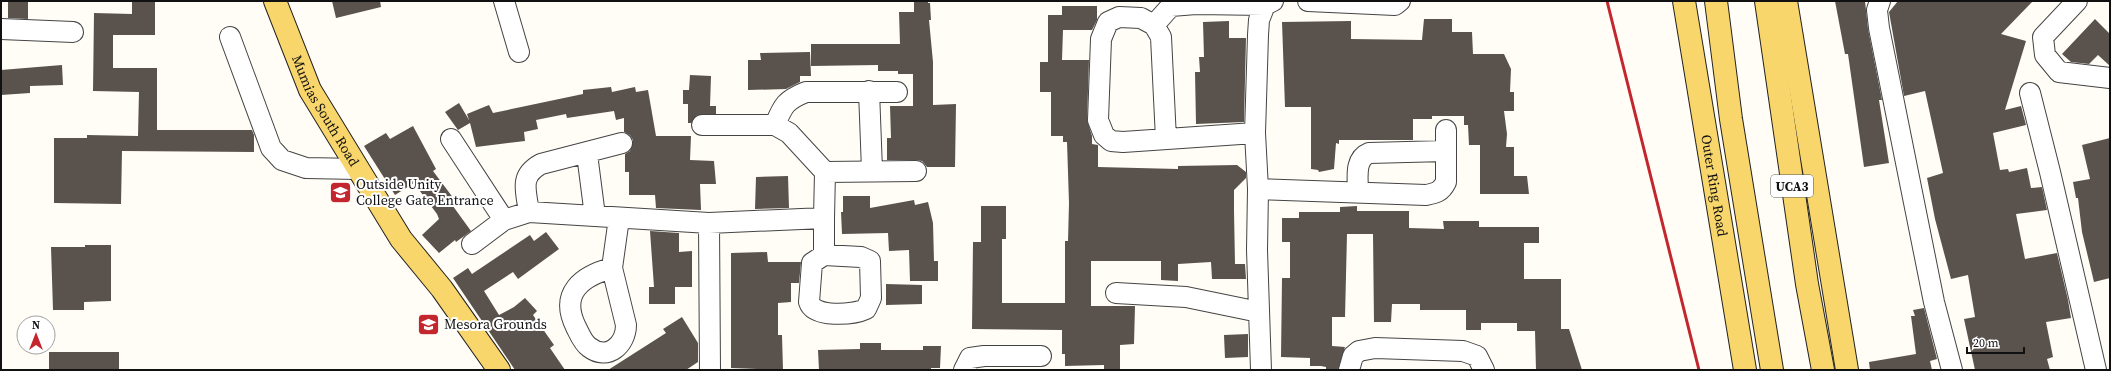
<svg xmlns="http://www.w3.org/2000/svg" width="2111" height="371" viewBox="0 0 2111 371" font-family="'Source Serif 4',serif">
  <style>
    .building { fill: #5a524d }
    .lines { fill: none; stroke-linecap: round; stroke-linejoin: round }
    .minor-casing { stroke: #444; stroke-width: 22 }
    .major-casing { stroke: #222; stroke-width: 24 }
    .minor { stroke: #fff; stroke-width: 20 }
    .major { stroke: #f9d66b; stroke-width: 22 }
    .rail { stroke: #c4262e; stroke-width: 3 }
    .labels { text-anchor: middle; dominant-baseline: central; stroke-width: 4; stroke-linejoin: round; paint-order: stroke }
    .shield { fill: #fff; stroke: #585858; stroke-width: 1 }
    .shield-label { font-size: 13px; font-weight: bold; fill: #111 }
    .street-label { font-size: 14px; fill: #111; stroke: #fff }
    .poi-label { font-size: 14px; fill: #111; stroke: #fff; text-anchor: start }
  </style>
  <rect width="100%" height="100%" fill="#fffdf5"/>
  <path class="building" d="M8 1H28V19L8 18Z
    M132 1H155V35H113V68H157V130H252L254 135V152L122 151 121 204 54 203V138H87V135L138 136 139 92 93 91 94 13 132 14Z
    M332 1H380L381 7 336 18Z
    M914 1H928V3H930L931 20H929L933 62V105L956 104 955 167H927L922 161 916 160H887V138H891L890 106H913V74H898V71H878V65L811 66V44H900L899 12H914Z
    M1835 1H1865L1868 29 1882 100H1879L1889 163 1864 167 1848 54H1845Z
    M1898 1H2033L2001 34 2026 41 2005 110 2021 106 2026 125 1993 133 2000 170 2008 169 2009 172 2027 168 2031 188 2042 187 2047 210 2016 214 2025 259 2057 253 2068 300 2071 318 2046 322 2053 357 2047 359 2050 370H1975L1964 319 1975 317 1968 275 1951 279 1935 219 1927 178 1943 173 1925 91 1904 96 1889 12Z
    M1062 6H1097V20L1092 30H1063L1062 60H1089L1087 120 1092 136V144L1098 145V167L1178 169V166L1237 165 1246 172V178L1234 190V211L1235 264H1245L1246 279H1212L1211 262 1178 264V281L1161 280V261H1091V306H1135L1134 344 1120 345V370H1104V365L1065 366V354H1062V330L972 329 973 242H981V206H1006V239H1002V303H1065V241H1068L1069 203 1067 142H1063V136H1051V92H1040V62H1048V15H1062Z
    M1424 19H1452V32H1472L1473 54H1504L1511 69 1510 92H1514V111H1504L1507 134 1506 147H1514V176H1527L1529 194H1480V145H1469L1468 125H1464V116H1432V119H1413V140H1339V144L1336 143 1334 169 1319 172 1318 170 1311 169V107H1285L1282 22 1351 21V39L1422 40Z
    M2095 19 2110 34V66L2098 55 2089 64 2071 62 2062 54Z
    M1229 21V38H1246L1244 122 1196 124 1195 72H1200L1199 57H1204L1203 22Z
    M810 52 811 76H800V82L786 89 748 90V60H761L760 53Z
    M62 65 63 85 30 86V93L1 95V70Z
    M690 75 711 76 710 106H716V114L697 115 691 123H688V104H683V90H689Z
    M611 87 612 92 635 87 636 92 648 90 656 136H691L690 160 714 161 716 184H700L701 210 656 208 655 195H629V172H625V154L630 151 633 140 630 135 624 132V118L616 120 614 111 567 118 566 114 536 120 538 129 524 132 525 141 476 147 470 123 458 130 445 112 459 103 469 120 467 114 489 105 493 113 583 94V90Z
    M413 126 436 169 433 171 454 199 450 202 471 231 456 242 455 240 439 253 422 235 439 219 437 214 414 183 395 195 364 146 386 133 390 139Z
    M2110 138V278L2094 282 2082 232 2078 198H2076L2073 182 2090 179 2082 145Z
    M788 176 789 208 755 209 756 177Z
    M843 196H870V208L914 200 915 205 928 202 933 223 934 261H938V281H910L909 250 889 251 888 233 842 234 841 212H843Z
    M1357 206V211H1409V228L1444 229 1443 221H1479V227H1539V243H1524V279H1561V329H1569L1582 370H1536L1535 331H1517V323H1481V330H1466V310H1420V304H1392L1391 322H1374L1373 234H1347L1345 317H1332V346L1345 347 1338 370H1326V367L1321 366H1310V358L1281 357 1282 278H1290V242H1282V218H1299V212H1340V207Z
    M650 231 679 233V252L692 251V287H675V304H649V287H654Z
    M546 232 559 249 518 279 513 272 484 291 499 315 514 307 525 298 537 311 533 315 554 345 550 348 565 370H515L453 278 468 268 472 274 530 235 534 241Z
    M85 245H111V301L84 302V310H53L51 247H85Z
    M767 252 768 262H801L799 283H791V302L778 303V335H782L783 370 731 368V253Z
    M886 284 922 285V304L886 305Z
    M1924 308 1937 359 1930 361 1932 370H1870L1869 362 1916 354 1911 316H1915L1913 310Z
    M682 317 698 343V362L686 370H608L666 333 663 329Z
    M1248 334V357L1225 358 1224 335Z
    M860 343H881V350H923V346H941L940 368H931V370H819L818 350 860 349Z
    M49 352H119V370H49Z"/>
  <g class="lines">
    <defs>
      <path id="minor" d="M504 1 519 52
        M1308 1 1395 5 1400 1
        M1880 1 1877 10 1879 28 1934 302 1952 370
        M2077 1 2043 37 2045 55 2059 72 2110 78
        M1154 25 1171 6 1196 4 1265 5
        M1 29 73 32
        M230 37 271 148 282 160 306 168 358 169
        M869 91 872 170
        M2030 93 2050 172 2096 370
        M702 125H775L789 133 825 172 824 218 709 223
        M775 125C783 105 786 100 806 92H897
        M451 139 504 220
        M1166 139 1161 37 1154 25 1141 18 1119 17 1108 22 1101 39 1098 120 1104 135 1111 141 1123 142 1255 133
        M587 154 595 216 709 223 710 370
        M825 172 916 171
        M1258 189 1426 195C1436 193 1441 192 1446 182V130
        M1358 192C1358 179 1354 159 1369 153L1445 151
        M529 212C526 190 519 176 541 164L622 143
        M824 218V255
        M472 244 504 220 529 212 595 216
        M824 255 861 257 870 261 871 298 866 309C853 315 814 318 809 302L812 263Z
        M612 268C582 276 559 293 576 327 579 333 583 343 589 347 608 362 626 344 626 325L612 268 619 218
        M1116 293 1186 297 1259 312
        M964 370 970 358 984 356H1041
        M1261 370 1257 250 1258 189 1255 133 1258 35 1259 20 1265 5 1273 1
        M1349 370 1353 356 1359 351 1375 348 1463 351 1477 356 1484 370"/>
      <g id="major">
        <path id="s1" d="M275 1 310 90 401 239 442 289 499 370"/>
        <path id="s2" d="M1684 1 1745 370"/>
        <path d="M1716 1 1731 119 1772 370"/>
        <path d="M1766 1 1807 284 1823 370"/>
        <path d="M1786 1 1847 370"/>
      </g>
    </defs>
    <use href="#minor" class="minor-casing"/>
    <use href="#major" class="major-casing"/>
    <use href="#minor" class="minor"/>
    <use href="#major" class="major"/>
    <path class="rail" d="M1607 1 1699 370"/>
  </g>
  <defs>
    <symbol id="university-square" viewBox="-11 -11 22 22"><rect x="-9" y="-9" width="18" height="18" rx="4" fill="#c4262e" stroke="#fff"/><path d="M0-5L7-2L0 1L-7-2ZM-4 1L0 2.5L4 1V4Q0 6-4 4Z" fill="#fff"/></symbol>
  </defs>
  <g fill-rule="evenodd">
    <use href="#university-square" x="328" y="180" width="25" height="25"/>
    <use href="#university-square" x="416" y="312" width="25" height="25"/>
  </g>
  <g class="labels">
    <rect class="shield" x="1771" y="175" width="42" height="22" rx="3"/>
    <g class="shield-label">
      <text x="1792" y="186">UCA3</text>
    </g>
    <g class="street-label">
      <text stroke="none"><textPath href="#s1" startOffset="121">Mumias South Road</textPath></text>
      <text stroke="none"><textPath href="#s2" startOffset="187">Outer Ring Road</textPath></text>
    </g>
    <g class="poi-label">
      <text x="356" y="184">Outside Unity<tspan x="356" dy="16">College Gate Entrance</tspan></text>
      <text x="444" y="324">Mesora Grounds</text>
    </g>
  </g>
  <rect width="2111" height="371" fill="none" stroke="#111111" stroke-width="4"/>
  <g transform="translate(36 335)"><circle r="19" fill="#ffffff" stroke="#a0a0a0"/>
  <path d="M0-3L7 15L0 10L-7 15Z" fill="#c4262e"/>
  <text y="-6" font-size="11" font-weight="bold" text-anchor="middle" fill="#111111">N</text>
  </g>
  <path d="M1967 347v6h57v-6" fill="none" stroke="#111111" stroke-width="2"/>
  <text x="1973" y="347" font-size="12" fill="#111111" stroke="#ffffff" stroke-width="3" paint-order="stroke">20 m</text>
</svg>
